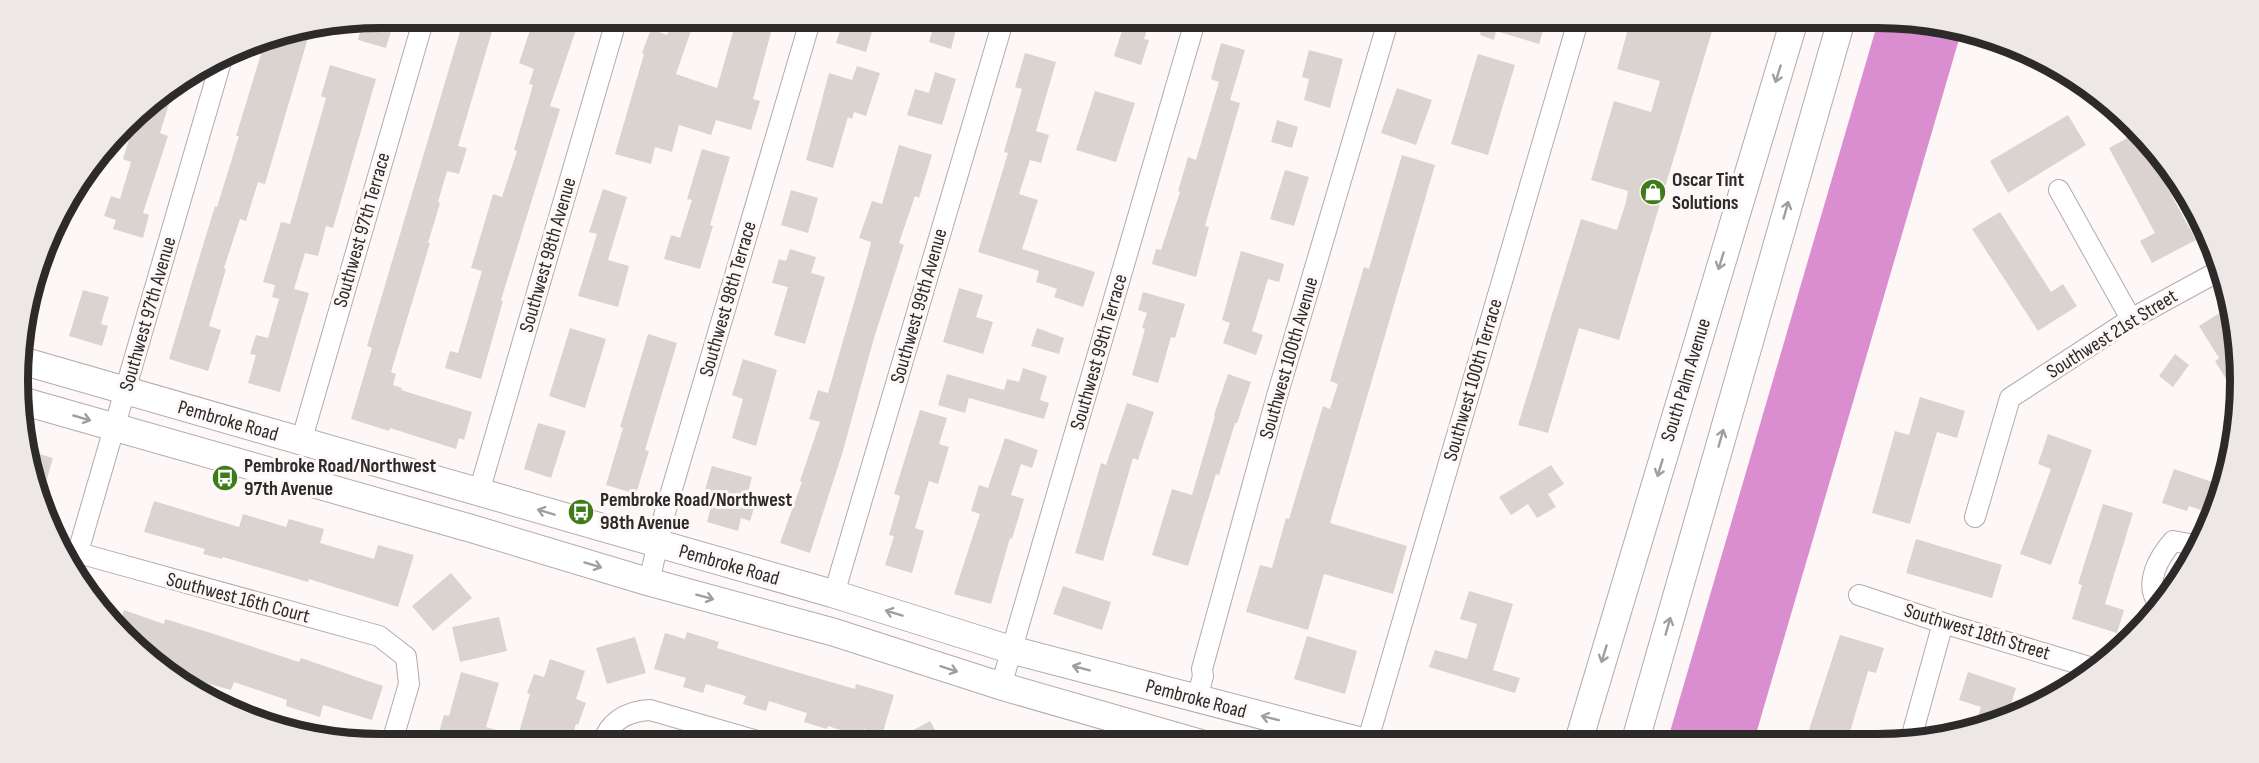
<svg xmlns="http://www.w3.org/2000/svg" width="2259" height="763" viewBox="0 0 2259 763" font-family="'Sofia Sans Condensed',sans-serif">
  <style>
    .water { fill: #da8ecf }
    .building { fill: #dad3d0 }
    .lines { fill: none; stroke-linecap: round; stroke-linejoin: round }
    .minor-casing { stroke: #b3abab; stroke-width: 22 }
    .secondary-casing { stroke: #b3abab; stroke-width: 29 }
    .minor { stroke: #fff; stroke-width: 20 }
    .secondary { stroke: #fff; stroke-width: 27 }
    .oneway { stroke: #a09f9f }
    .labels { text-anchor: middle; dominant-baseline: central; stroke-width: 6; stroke-linejoin: round; paint-order: stroke }
    .poi-label { font-size: 20px; font-weight: bold; fill: #2d2a2a; stroke: #fef7f7; text-anchor: start }
    .street-label { font-size: 20px; fill: #2d2a2a; stroke: #fef7f7 }
    .rim { fill: none; stroke: #2d2a2a; stroke-width: 8 }
  </style>
  <rect width="100%" height="100%" fill="#fef7f7"/>
  <path class="water" d="M1879 18 1962 29 1756 734 1750 742H1667Z"/>
  <path class="building" d="M381 18H395L386 48 358 40 363 22Z
    M464 18H496L458 146 467 148 459 174 447 171 438 202 440 203 428 243H430L391 372 396 374 393 385 402 388 401 390 472 412 464 440 459 438 456 449 390 428 389 431 351 419 372 348 367 346Z
    M534 18H580L550 106 560 109 501 300 503 301 481 379 445 368 450 351 458 353 482 271 471 268 493 194 502 197 517 151 514 150 533 85 529 84 534 69 519 63Z
    M737 18H775L753 99 760 101 751 130 716 120 711 135 679 125 672 152 655 147 651 164 615 154 644 54 642 53 651 29 667 35 671 24 691 31 676 74 717 88Z
    M844 18H876L866 52 836 43Z
    M936 18 958 22 951 49 929 42Z
    M1126 18H1151L1144 39 1149 40 1141 65 1114 56Z
    M1455 18H1547L1539 44 1496 31 1494 40 1480 35 1481 30 1454 22Z
    M1631 18H1716L1619 340 1579 328 1548 433 1518 425 1581 219 1617 230 1626 202 1628 191 1591 180 1614 101 1651 112 1660 81 1617 69Z
    M297 35 308 38 265 184 258 182 246 221 240 219 224 268 226 269 209 326 221 330 208 371 169 359 204 242 215 206 217 207 239 136H236L265 41Z
    M1221 43 1245 50 1230 100 1240 103 1205 226 1209 227 1196 277 1152 264 1156 249 1161 250 1180 192 1178 191 1188 157 1196 160 1219 82 1211 79Z
    M1309 50 1343 59 1330 108 1304 100 1309 79 1302 77Z
    M1025 53 1056 62 1036 131 1049 135 1041 163 1030 160 1019 194 1038 200 1022 249 1095 272 1083 307 1054 297 1057 289 1036 282 1039 271 978 252 1008 153 1004 152 1022 89 1015 87Z
    M1478 54 1515 65 1488 155 1451 144Z
    M330 65 376 79 333 228 326 226 318 256 305 253 294 289 309 293 280 392 248 383 256 355 250 354 256 335 268 338 279 299 272 297 275 285 263 282 281 222 290 224 326 98 321 96Z
    M857 66 880 73 866 116 854 112 852 119 848 117 833 168 806 160 829 73 852 80Z
    M935 72 956 79 942 125 907 115 915 89 929 93Z
    M174 88 160 133 168 136 143 213 149 215 143 238 113 229 116 220 104 216 111 196 120 199 131 162 123 159 136 116 142 108Z
    M1397 88 1432 100 1416 145 1381 133Z
    M1095 91 1135 103 1116 162 1076 150Z
    M2068 115 2086 145 2008 193 1990 161Z
    M1277 120 1298 127 1292 148 1271 142Z
    M2135 134 2144 145 2196 240 2152 263 2140 241 2155 233 2109 148Z
    M899 145 932 155 919 198 915 196 899 243 904 245 874 338 842 454 810 553 780 543 802 482 800 481 820 422 809 419 818 390 828 393 870 247 871 242 859 238 872 201 882 204Z
    M702 149 730 157 710 225 713 226 700 269 664 259 671 235 680 238 692 200 687 199Z
    M1402 155 1435 165 1330 523 1407 546 1393 594 1324 574 1308 630 1246 612 1260 565 1272 568 1286 518 1289 519 1323 406 1330 409 1338 384 1330 381 1364 267 1369 269Z
    M1285 170 1309 177 1294 226 1270 219Z
    M603 189 627 197 608 260 629 266 618 307 578 296 597 234 589 232Z
    M791 190 818 198 808 233 781 225Z
    M2000 212 2051 292 2063 284 2077 306 2038 331 1972 229Z
    M790 249 816 257 811 273 825 277 805 344 774 335 788 287 772 283 779 259 786 261Z
    M1241 251 1284 264 1279 282 1268 279 1252 331 1263 335 1256 355 1223 343 1230 323 1222 320Z
    M959 288 983 295 976 317 993 322 983 354 943 342Z
    M83 290 109 297 101 324 108 326 102 346 69 336Z
    M1143 292 1185 304 1175 338 1171 337 1158 383 1132 375 1145 329 1142 328 1147 313 1138 310Z
    M2229 307 2238 334 2234 392 2215 361 2219 358 2199 326Z
    M570 328 606 339 585 408 549 396Z
    M1037 328 1064 338 1059 354 1031 346Z
    M648 334 677 343 645 450 649 451 636 494 606 485 623 428 620 427Z
    M2175 354 2189 365 2173 387 2159 376Z
    M743 359 777 370 756 446 732 438 743 399 732 395Z
    M1023 368 1047 376 1040 400 1049 403 1044 419 969 398 965 413 938 405 947 374 1004 390 1007 379 1019 382Z
    M1228 374 1251 382 1237 423H1235L1219 475 1216 474 1188 566 1152 555 1172 489 1192 495 1215 416 1214 415Z
    M1920 397 1965 411 1957 438 1937 432 1910 524 1872 513 1895 431 1909 435Z
    M1127 403 1154 412 1138 460 1133 458 1103 561 1075 553 1101 463 1106 465Z
    M920 410 947 418 939 444 949 447 938 484 929 481 915 528 924 531 912 573 885 565 894 536 889 535 900 496 894 494Z
    M538 423 566 431 551 478 524 469Z
    M2048 434 2092 450 2051 565 2020 554 2051 469 2038 464Z
    M1005 438 1038 450 1032 468 1021 464 1011 495 1024 499 1012 539 1010 538 991 604 954 594 980 514 971 511 979 485 988 488Z
    M29 451 53 458 41 500 30 475Z
    M1551 465 1564 484 1548 494 1556 507 1537 518 1528 504 1511 515 1499 497Z
    M712 466 752 477 747 496 757 498 750 521 741 518 738 531 707 522 714 496 704 493Z
    M2174 469 2224 486 2213 514 2189 506 2187 511 2162 503Z
    M154 501 239 527 243 514 286 527 289 519 324 529 320 543 374 559 378 545 414 555 398 607 309 579 308 582 223 557 222 559 203 554 205 549 144 532Z
    M2103 504 2133 513 2105 604 2124 610 2117 633 2072 619 2082 585 2078 584Z
    M1916 539 2002 565 1992 598 1906 573Z
    M451 573 472 598 433 631 412 606Z
    M1063 586 1111 602 1102 630 1053 614Z
    M1469 591 1513 604 1493 670 1520 678 1515 693 1429 667 1435 650 1467 659 1477 624 1460 619Z
    M124 610 164 624 165 619 211 633 299 662 301 658 383 686 372 720 323 705 320 717 286 706 287 700 234 682 231 690 168 672 119 623Z
    M499 617 507 651 460 662 452 627Z
    M687 632 719 642 717 648 779 667 855 689 856 684 894 695 882 735 864 729 862 737 828 726 827 729 804 722 807 713 769 701 766 711 743 704 746 696 706 684 703 693 683 687 686 678 654 669 665 633 685 639Z
    M1840 635 1884 648 1876 673 1868 671 1847 742H1805Z
    M1307 636 1357 651 1345 694 1294 679Z
    M635 637 646 673 607 684 596 648Z
    M550 659 585 671 576 699 586 703 578 725 576 724 570 745H435L444 715 449 716 461 672 499 683 486 727 518 736 530 694 527 693 534 674 544 677Z
    M1968 672 2016 688 2007 717 1974 727 1981 707 1959 700Z
    M930 721 943 744H888Z"/>
  <g class="lines">
    <defs>
      <path id="minor" d="M2059 190 2131 319
        M301 442 424 18
        M479 492 617 18
        M1975 517 2010 398 2131 319 2217 272
        M64 549 379 636 406 657 409 684 391 745
        M73 569 222 58
        M649 582 664 516 811 18
        M834 594 1004 18
        M1859 595 1943 623 2096 669
        M2159 604C2143 584 2159 557 2173 541L2200 546
        M1001 686 1196 18
        M1197 699 1203 676 1202 669 1277 396 1389 18
        M1910 742 1943 623
        M1367 743 1579 18
        M602 745C608 722 627 711 650 710L768 744"/>
      <path id="secondary" d="M23 361 834 594 1012 650 1368 743
        M26 402 473 529 649 582 833 632 1001 686 1199 743
        M1635 742 1842 18
        M1578 743 1795 18"/>
    </defs>
    <use href="#minor" class="minor-casing"/>
    <use href="#secondary" class="secondary-casing"/>
    <use href="#minor" class="minor"/>
    <use href="#secondary" class="secondary"/>
  </g>
  <defs><path id="oneway-shaft" d="M-6 0H5M1.5-3L5.5 0L1.5 3" fill="none" stroke-width="1.6" stroke-linecap="round" stroke-linejoin="round" transform="scale(1.5)"/></defs>
  <g class="oneway">
    <use href="#oneway-shaft" transform="translate(1778 74) rotate(107)"/>
    <use href="#oneway-shaft" transform="translate(1786 210) rotate(-74)"/>
    <use href="#oneway-shaft" transform="translate(1721 261) rotate(107)"/>
    <use href="#oneway-shaft" transform="translate(82 418) rotate(16)"/>
    <use href="#oneway-shaft" transform="translate(1721 438) rotate(-74)"/>
    <use href="#oneway-shaft" transform="translate(1660 468) rotate(107)"/>
    <use href="#oneway-shaft" transform="translate(546 512) rotate(-163)"/>
    <use href="#oneway-shaft" transform="translate(593 565) rotate(17)"/>
    <use href="#oneway-shaft" transform="translate(705 597) rotate(15)"/>
    <use href="#oneway-shaft" transform="translate(894 613) rotate(-163)"/>
    <use href="#oneway-shaft" transform="translate(1668 626) rotate(-74)"/>
    <use href="#oneway-shaft" transform="translate(1604 654) rotate(107)"/>
    <use href="#oneway-shaft" transform="translate(1081 668) rotate(-165)"/>
    <use href="#oneway-shaft" transform="translate(949 669) rotate(18)"/>
    <use href="#oneway-shaft" transform="translate(1270 718) rotate(-166)"/>
  </g>
  <defs>
    <symbol id="shop-disc" viewBox="-11 -11 22 22"><circle r="9.5" fill="#3d7c1a" stroke="#fef7f7"/><path d="M-5-2.5h2.3a2.7 3.5 0 0 1 5.4 0H5L5.5 6h-11ZM-1.5-2.5h3a1.5 2.3 0 0 0-3 0Z" fill="#fff"/></symbol>
    <symbol id="bus-disc" viewBox="-11 -11 22 22"><circle r="9.5" fill="#3d7c1a" stroke="#fef7f7"/><path d="M-5-6H5V4H4V6H2V4H-2V6H-4V4H-5ZM-3.5-4V0h7V-4ZM-3.5 1.2v1.5H-2V1.2ZM2 1.2v1.5H3.5V1.2Z" fill="#fff"/></symbol>
  </defs>
  <g fill-rule="evenodd">
    <use href="#shop-disc" x="1638" y="177" width="30" height="30"/>
    <use href="#bus-disc" x="210" y="463" width="30" height="30"/>
    <use href="#bus-disc" x="566" y="497" width="30" height="30"/>
  </g>
  <g class="labels">
    <g class="poi-label">
      <text x="1672" y="180">Oscar Tint<tspan x="1672" dy="23">Solutions</tspan></text>
      <text x="244" y="466">Pembroke Road/Northwest<tspan x="244" dy="23">97th Avenue</tspan></text>
      <text x="600" y="500">Pembroke Road/Northwest<tspan x="600" dy="23">98th Avenue</tspan></text>
    </g>
    <g class="street-label">
      <text transform="translate(362 230) rotate(-74)">Southwest 97th Terrace</text>
      <text transform="translate(548 255) rotate(-74)">Southwest 98th Avenue</text>
      <text transform="translate(728 299) rotate(-74)">Southwest 98th Terrace</text>
      <text transform="translate(919 306) rotate(-74)">Southwest 99th Avenue</text>
      <text transform="translate(148 314) rotate(-74)">Southwest 97th Avenue</text>
      <text transform="translate(2112 334) rotate(-32)">Southwest 21st Street</text>
      <text transform="translate(1099 352) rotate(-74)">Southwest 99th Terrace</text>
      <text transform="translate(1289 358) rotate(-74)">Southwest 100th Avenue</text>
      <text transform="translate(1473 380) rotate(-74)">Southwest 100th Terrace</text>
      <text transform="translate(1686 380) rotate(-73)">South Palm Avenue</text>
      <text transform="translate(228 421) rotate(16)">Pembroke Road</text>
      <text transform="translate(729 565) rotate(16)">Pembroke Road</text>
      <text transform="translate(238 598) rotate(15)">Southwest 16th Court</text>
      <text transform="translate(1977 632) rotate(17)">Southwest 18th Street</text>
      <text transform="translate(1196 699) rotate(15)">Pembroke Road</text>
    </g>
  </g>
  <path d="M0 0H2259V763H0ZM381 28H1877A353 353 0 0 1 2230 381V381A353 353 0 0 1 1877 734H381A353 353 0 0 1 28 381V381A353 353 0 0 1 381 28Z" fill="#ede7e7" fill-rule="evenodd"/>
  <path class="rim" d="M381 28H1877A353 353 0 0 1 2230 381V381A353 353 0 0 1 1877 734H381A353 353 0 0 1 28 381V381A353 353 0 0 1 381 28Z"/>
</svg>
